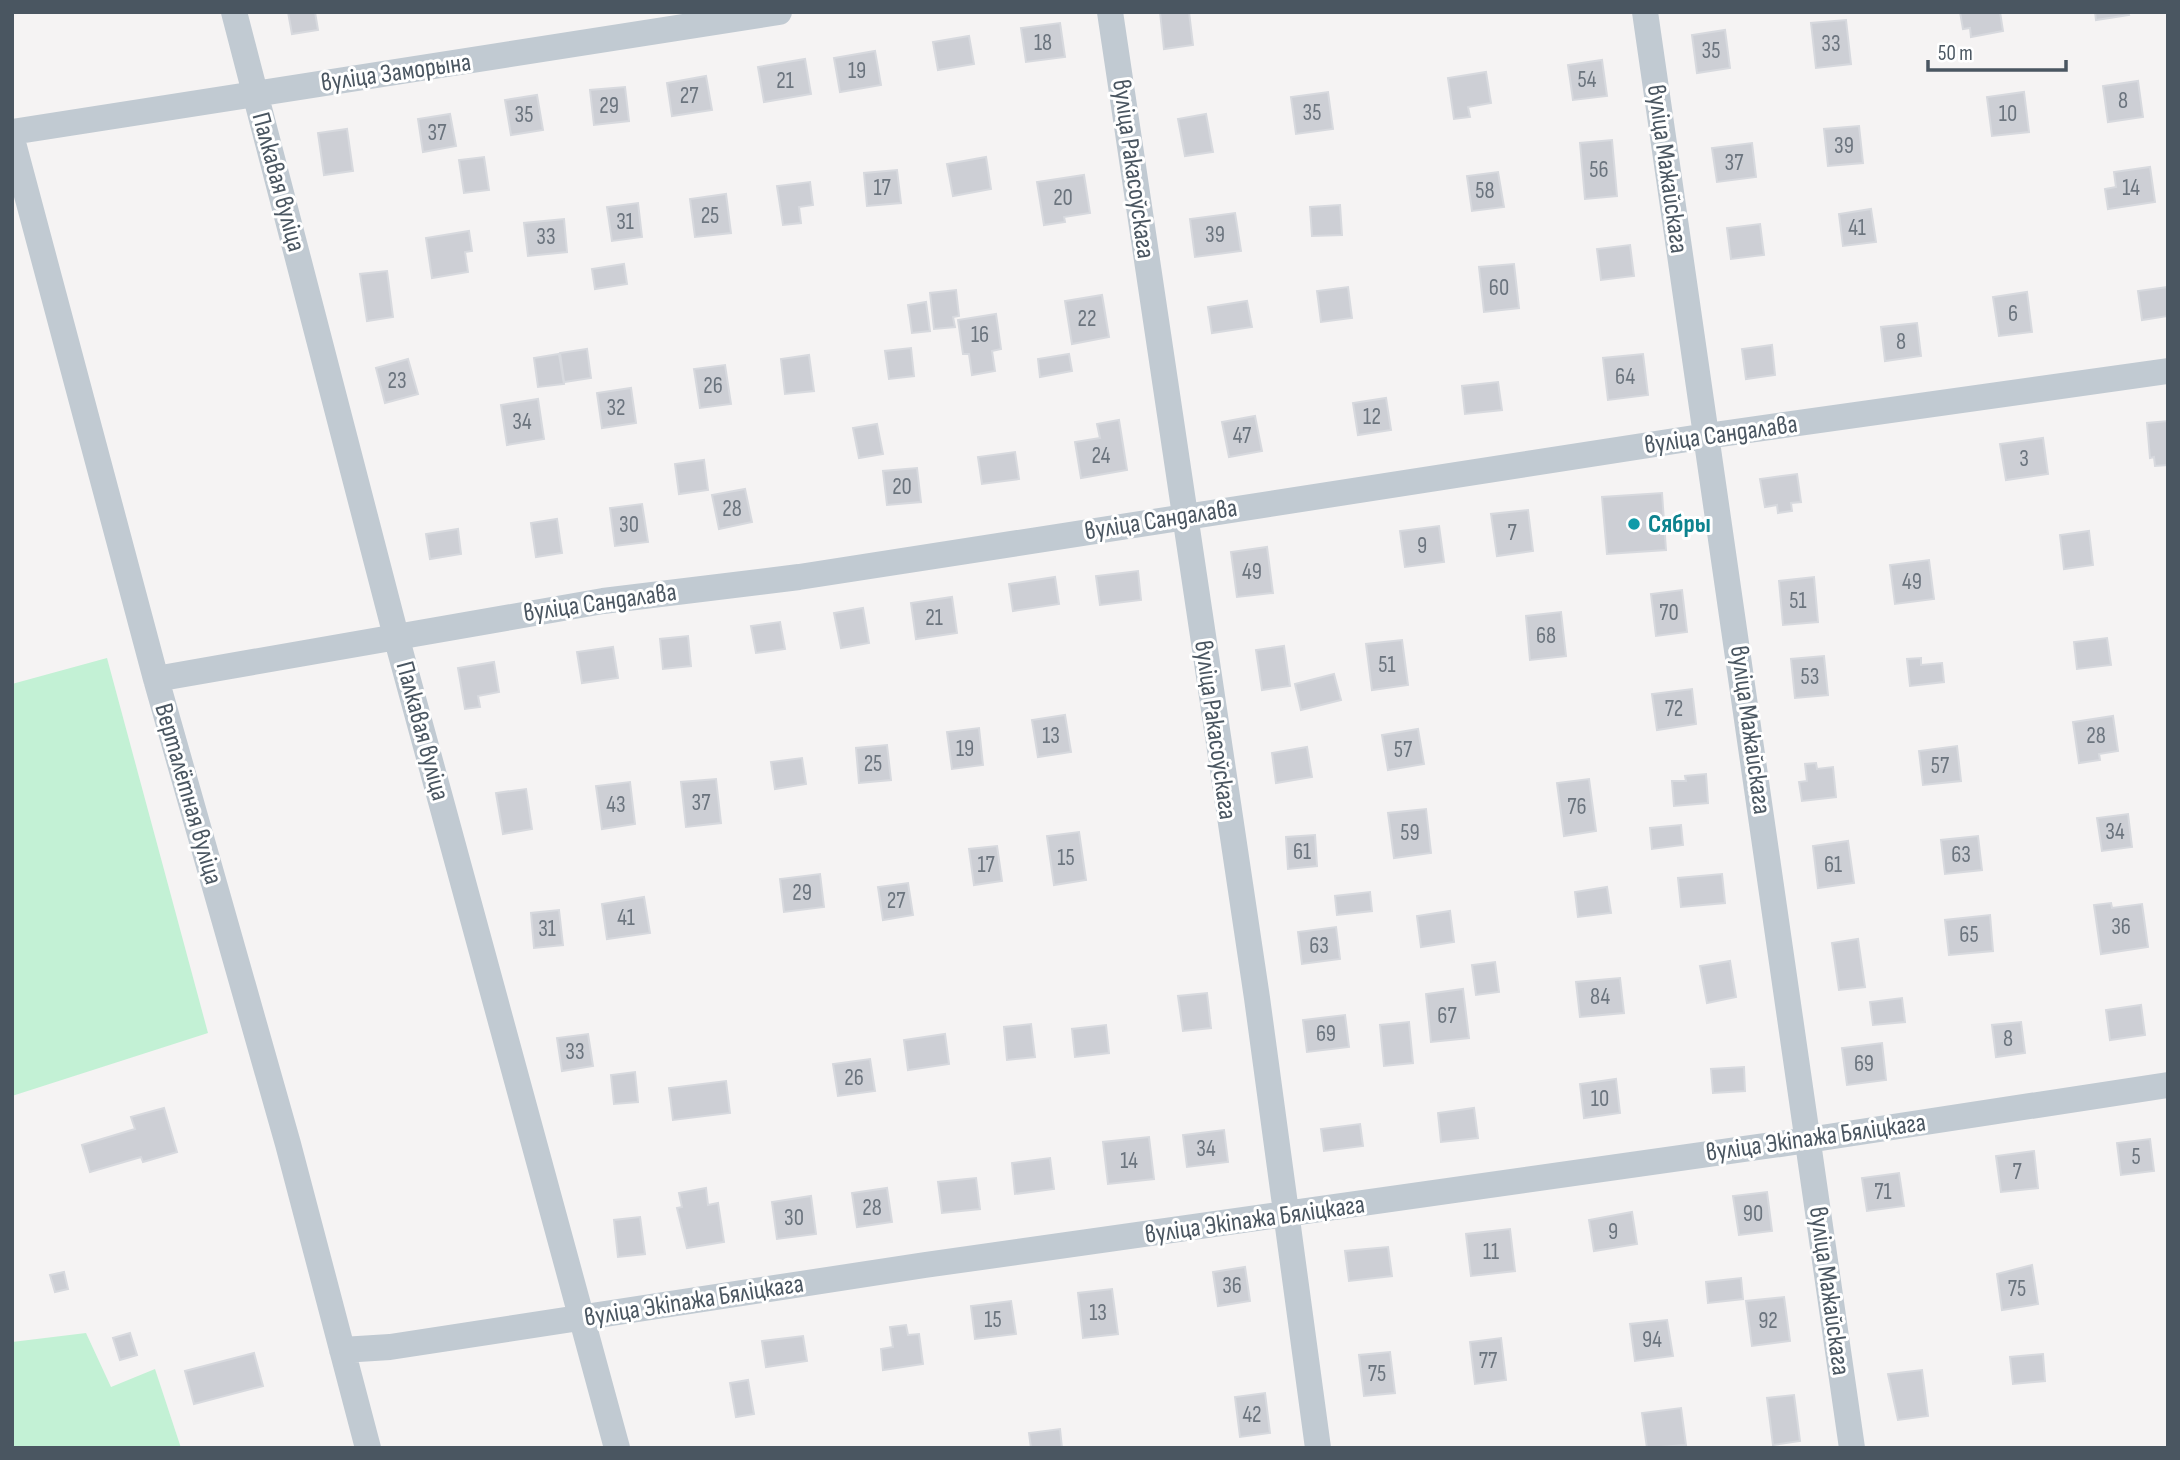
<svg xmlns="http://www.w3.org/2000/svg" width="2180" height="1460" viewBox="0 0 2180 1460" font-family="'Sofia Sans Condensed',sans-serif">
  <style>
    .green { fill: #c3f1d5 }
    .building { fill: #cdcfd5; stroke: #d7d9de; stroke-width: 2 }
    .lines { fill: none; stroke-linecap: round; stroke-linejoin: round }
    .minor { stroke: #c1cad2; stroke-width: 26 }
    .culture-dot { fill: #0f9aa8; stroke: #fff; stroke-width: 2.5 }
    .labels { text-anchor: middle; dominant-baseline: central; stroke-width: 6; stroke-linejoin: round; paint-order: stroke }
    .number-label { font-size: 23px; fill: #6b747e }
    .street-label { font-size: 26px; fill: #4a5661; stroke: #fff }
    .culture-label { font-size: 26px; font-weight: bold; fill: #0d838f; stroke: #fff; text-anchor: start }
  </style>
  <rect width="100%" height="100%" fill="#f5f3f3"/>
  <path class="green" d="M107 658 208 1033 12 1096V684Z
    M86 1333 111 1387 155 1369 181 1448H12V1342Z"/>
  <path class="building" d="M288 12H315L318 30 292 34Z
    M1160 12H1189L1193 45 1164 49Z
    M1960 12H2000L2003 31 1971 37 1970 28 1963 29Z
    M2095 12H2128L2129 15 2096 20Z
    M1846 20 1851 64 1816 68 1811 23Z
    M1060 23 1065 57 1026 62 1021 28Z
    M1725 30 1730 68 1697 73 1692 35Z
    M969 36 974 64 938 70 933 42Z
    M875 51 881 85 840 92 834 58Z
    M805 59 811 94 764 102 758 67Z
    M1602 60 1607 96 1573 100 1568 65Z
    M1486 72 1491 103 1468 107 1470 117 1454 119 1448 78Z
    M706 76 712 110 672 116 667 83Z
    M2138 81 2143 117 2108 122 2103 86Z
    M625 87 629 121 594 125 590 90Z
    M1328 92 1333 129 1296 134 1291 97Z
    M2024 92 2029 132 1992 136 1987 97Z
    M537 95 543 130 511 135 505 100Z
    M450 114 456 146 423 152 418 119Z
    M1206 114 1213 152 1185 156 1178 119Z
    M1859 126 1863 163 1828 166 1824 129Z
    M347 129 353 171 324 175 318 133Z
    M1612 140 1617 196 1585 199 1580 143Z
    M1752 143 1756 177 1717 182 1712 148Z
    M484 157 489 190 464 193 459 160Z
    M986 157 991 189 953 196 947 164Z
    M2150 167 2155 202 2108 209 2105 189 2116 187 2114 172Z
    M897 170 901 203 867 206 864 173Z
    M1498 172 1504 207 1472 211 1467 176Z
    M1084 175 1090 213 1064 217 1065 222 1044 225 1037 182Z
    M810 182 813 205 799 207 801 223 783 225 777 186Z
    M726 194 731 233 695 237 690 199Z
    M638 203 642 237 612 241 607 207Z
    M1340 205 1342 235 1312 236 1310 207Z
    M1871 209 1876 242 1843 246 1839 214Z
    M1235 213 1241 251 1195 257 1190 219Z
    M564 219 567 252 528 256 524 223Z
    M1760 224 1764 255 1731 259 1727 228Z
    M469 231 472 251 465 252 468 272 432 278 426 238Z
    M1630 245 1634 276 1601 280 1597 249Z
    M624 264 627 284 595 289 592 269Z
    M1514 264 1519 308 1484 312 1479 267Z
    M387 271 393 317 367 321 360 274Z
    M1348 287 1352 318 1321 322 1317 291Z
    M2168 287V316L2142 320 2138 291Z
    M956 290 959 316 953 317 955 327 934 329 930 293Z
    M2027 292 2032 332 1999 336 1993 297Z
    M1102 295 1109 337 1072 344 1065 301Z
    M1247 301 1252 327 1212 333 1208 307Z
    M926 302 930 331 912 333 908 305Z
    M996 314 1001 349 992 351 995 371 972 375 969 354H963L958 320Z
    M1917 323 1921 356 1885 361 1881 327Z
    M1772 345 1775 375 1746 379 1742 349Z
    M911 348 914 376 889 379 885 351Z
    M587 349 591 378 564 382 560 353Z
    M559 354 564 384 538 387 534 358Z
    M1069 354 1072 371 1040 377 1038 359Z
    M1643 354 1648 395 1608 400 1603 358Z
    M809 355 814 391 785 394 781 359Z
    M408 359 418 394 385 403 376 368Z
    M725 365 731 404 700 408 694 369Z
    M1498 382 1502 410 1465 414 1462 386Z
    M631 388 636 423 602 428 597 393Z
    M1386 398 1391 430 1358 435 1353 403Z
    M538 399 544 439 507 445 501 405Z
    M1255 416 1262 451 1229 457 1222 422Z
    M1119 420 1127 470 1081 478 1075 442 1100 438 1097 424Z
    M2168 421V465L2155 466 2154 457 2150 458 2147 423Z
    M877 424 883 454 859 458 853 428Z
    M2043 438 2048 474 2006 480 2000 444Z
    M1015 452 1019 479 982 484 978 457Z
    M704 460 708 490 679 494 675 464Z
    M917 468 921 502 887 505 883 471Z
    M1797 474 1801 502 1791 503 1792 511 1778 513 1777 505 1765 507 1760 479Z
    M745 489 752 522 719 529 712 495Z
    M1662 493 1666 550 1607 554 1602 497Z
    M642 504 648 542 615 546 610 508Z
    M1528 510 1533 551 1497 556 1491 514Z
    M557 519 562 553 536 557 531 523Z
    M1439 526 1444 562 1405 567 1400 531Z
    M458 529 461 554 430 559 426 534Z
    M2089 531 2093 565 2064 569 2060 535Z
    M1267 547 1273 593 1237 597 1231 552Z
    M1929 560 1934 599 1895 604 1890 565Z
    M1138 571 1141 600 1100 605 1096 576Z
    M1055 577 1059 604 1013 611 1009 584Z
    M1814 577 1818 622 1783 625 1779 581Z
    M1682 590 1687 632 1656 636 1651 594Z
    M952 597 957 633 916 639 911 603Z
    M863 608 869 643 841 648 834 613Z
    M1561 612 1566 656 1530 660 1526 616Z
    M780 622 785 649 756 653 751 626Z
    M688 636 691 666 663 669 660 639Z
    M2107 638 2111 665 2077 669 2074 642Z
    M1402 640 1408 685 1372 690 1366 644Z
    M1284 646 1290 686 1262 690 1256 650Z
    M613 647 618 678 582 683 577 652Z
    M1824 656 1828 695 1795 698 1791 659Z
    M1921 658V665L1942 663 1944 682 1910 686 1907 659Z
    M494 662 499 692 478 696 480 707 465 709 458 668Z
    M1334 674 1341 700 1301 710 1295 684Z
    M1692 689 1696 724 1657 730 1652 694Z
    M1065 715 1071 752 1038 757 1032 720Z
    M2113 716 2118 751 2099 754 2100 760 2079 763 2073 722Z
    M979 728 983 765 952 769 947 732Z
    M1418 729 1424 764 1388 770 1382 735Z
    M887 745 891 780 859 783 856 748Z
    M1957 746 1961 781 1923 785 1919 751Z
    M1307 747 1312 777 1276 783 1272 753Z
    M802 758 806 784 775 789 771 762Z
    M1816 763 1817 769 1833 767 1836 797 1802 801 1799 782 1807 781 1805 764Z
    M1706 774 1708 803 1674 806 1672 781H1686L1685 776Z
    M716 779 721 823 686 827 681 782Z
    M1589 779 1596 831 1564 836 1557 783Z
    M630 782 635 824 602 829 596 786Z
    M526 789 532 829 503 834 496 793Z
    M1426 809 1431 853 1394 858 1388 813Z
    M2128 814 2132 847 2102 851 2097 818Z
    M1681 825 1683 845 1652 849 1650 828Z
    M1079 832 1086 880 1054 885 1047 836Z
    M1315 835 1317 866 1288 869 1286 837Z
    M1978 836 1982 870 1945 874 1941 840Z
    M1848 841 1854 883 1818 888 1813 846Z
    M997 846 1002 881 974 885 969 849Z
    M820 874 824 907 784 912 780 879Z
    M1722 874 1725 903 1681 907 1678 878Z
    M908 883 913 915 883 920 878 887Z
    M1607 887 1611 913 1578 917 1575 892Z
    M1370 892 1372 911 1337 915 1335 896Z
    M644 897 650 933 607 939 602 904Z
    M2111 903 2112 908 2142 904 2148 947 2101 954 2094 905Z
    M559 910 563 945 534 948 531 913Z
    M1450 911 1454 942 1421 947 1417 916Z
    M1990 915 1993 951 1949 955 1945 920Z
    M1336 927 1340 959 1302 964 1298 932Z
    M1858 939 1865 987 1839 990 1832 943Z
    M1730 961 1736 997 1707 1003 1700 966Z
    M1495 962 1499 992 1476 995 1472 965Z
    M1620 978 1624 1013 1580 1017 1576 982Z
    M1463 989 1469 1038 1431 1042 1426 994Z
    M1207 993 1211 1028 1183 1031 1178 996Z
    M1902 998 1905 1022 1873 1025 1870 1002Z
    M2141 1005 2145 1035 2110 1040 2106 1010Z
    M1345 1015 1349 1047 1307 1052 1303 1020Z
    M1409 1022 1413 1063 1384 1066 1380 1025Z
    M2021 1022 2025 1053 1996 1057 1992 1025Z
    M1031 1024 1035 1057 1007 1060 1004 1027Z
    M1106 1025 1109 1053 1075 1057 1072 1029Z
    M588 1034 593 1066 562 1071 557 1038Z
    M945 1034 949 1064 908 1070 904 1040Z
    M1882 1043 1886 1080 1847 1085 1842 1048Z
    M870 1059 875 1091 838 1096 833 1064Z
    M1744 1067 1745 1091 1713 1093 1711 1069Z
    M635 1072 638 1102 614 1104 611 1075Z
    M1616 1079 1620 1113 1584 1118 1580 1084Z
    M726 1081 730 1113 673 1120 669 1088Z
    M164 1108 177 1152 143 1162 141 1157 90 1172 82 1145 135 1129 131 1117Z
    M1474 1108 1478 1138 1441 1142 1438 1113Z
    M1360 1124 1363 1146 1324 1151 1321 1129Z
    M1224 1130 1228 1162 1187 1167 1183 1135Z
    M1149 1137 1154 1179 1108 1184 1103 1142Z
    M2150 1139 2154 1171 2121 1175 2117 1143Z
    M2034 1151 2038 1188 2001 1192 1996 1156Z
    M1050 1158 1054 1189 1015 1194 1012 1163Z
    M1899 1173 1904 1206 1867 1211 1862 1178Z
    M976 1178 980 1209 942 1213 938 1182Z
    M706 1188 708 1205 718 1203 724 1242 687 1248 677 1208 682 1207 679 1193Z
    M887 1188 892 1222 857 1227 852 1193Z
    M1767 1192 1772 1231 1739 1235 1733 1196Z
    M811 1196 816 1234 777 1239 772 1202Z
    M1632 1212 1637 1244 1594 1251 1589 1220Z
    M640 1217 645 1254 618 1257 614 1220Z
    M1510 1229 1515 1271 1471 1276 1466 1234Z
    M1388 1247 1392 1276 1349 1281 1345 1251Z
    M2032 1265 2038 1304 2002 1310 1997 1274Z
    M1245 1267 1250 1301 1218 1306 1213 1272Z
    M64 1272 68 1289 55 1292 50 1275Z
    M1741 1278 1743 1299 1708 1303 1706 1282Z
    M1112 1289 1118 1334 1083 1338 1078 1293Z
    M1784 1297 1790 1341 1752 1346 1746 1301Z
    M1011 1301 1016 1334 975 1339 971 1306Z
    M1667 1320 1673 1356 1635 1361 1630 1324Z
    M906 1325 908 1335 919 1334 923 1364 883 1370 881 1349 893 1347 890 1327Z
    M130 1333 137 1355 120 1360 113 1338Z
    M803 1336 807 1361 766 1367 762 1341Z
    M1501 1338 1506 1380 1475 1384 1470 1342Z
    M1390 1352 1395 1393 1364 1396 1359 1355Z
    M254 1353 263 1386 194 1404 185 1371Z
    M2043 1354 2045 1381 2013 1384 2010 1357Z
    M1922 1370 1928 1416 1898 1420 1888 1374Z
    M748 1380 754 1414 736 1417 730 1383Z
    M1265 1393 1270 1433 1240 1437 1235 1397Z
    M1794 1395 1800 1441 1773 1445 1767 1398Z
    M1681 1408 1686 1445 1647 1448 1642 1413Z
    M1060 1429 1062 1448H1031L1029 1433Z"/>
  <g class="lines">
    <path class="minor" d="M234 12 396 636 617 1448
      M1110 12 1257 998 1318 1448
      M1645 12 1852 1448
      M12 132 779 12
      M12 139 156 679 288 1144 368 1448
      M156 679 603 601 799 577 1707 436 2168 371
      M342 1350 390 1347 925 1265 1808 1140 2168 1085"/>
  </g>
  <circle class="culture-dot" cx="1634" cy="524" r="7"/>
  <g class="labels">
    <g class="number-label">
      <text x="1043" y="43">18</text>
      <text x="1831" y="44">33</text>
      <text x="1711" y="51">35</text>
      <text x="857" y="71">19</text>
      <text x="1587" y="80">54</text>
      <text x="785" y="81">21</text>
      <text x="689" y="96">27</text>
      <text x="2123" y="101">8</text>
      <text x="609" y="106">29</text>
      <text x="1312" y="113">35</text>
      <text x="2008" y="114">10</text>
      <text x="524" y="115">35</text>
      <text x="437" y="133">37</text>
      <text x="1844" y="146">39</text>
      <text x="1734" y="163">37</text>
      <text x="1599" y="170">56</text>
      <text x="882" y="188">17</text>
      <text x="2131" y="188">14</text>
      <text x="1485" y="191">58</text>
      <text x="1063" y="198">20</text>
      <text x="710" y="216">25</text>
      <text x="625" y="222">31</text>
      <text x="1857" y="228">41</text>
      <text x="1215" y="235">39</text>
      <text x="546" y="237">33</text>
      <text x="1499" y="288">60</text>
      <text x="2013" y="314">6</text>
      <text x="1087" y="319">22</text>
      <text x="980" y="335">16</text>
      <text x="1901" y="342">8</text>
      <text x="1625" y="377">64</text>
      <text x="397" y="381">23</text>
      <text x="713" y="386">26</text>
      <text x="616" y="408">32</text>
      <text x="1372" y="417">12</text>
      <text x="522" y="422">34</text>
      <text x="1242" y="436">47</text>
      <text x="1101" y="456">24</text>
      <text x="2024" y="459">3</text>
      <text x="902" y="487">20</text>
      <text x="732" y="509">28</text>
      <text x="629" y="525">30</text>
      <text x="1512" y="533">7</text>
      <text x="1422" y="546">9</text>
      <text x="1252" y="572">49</text>
      <text x="1912" y="582">49</text>
      <text x="1798" y="601">51</text>
      <text x="1669" y="613">70</text>
      <text x="934" y="618">21</text>
      <text x="1546" y="636">68</text>
      <text x="1387" y="665">51</text>
      <text x="1810" y="677">53</text>
      <text x="1674" y="709">72</text>
      <text x="1051" y="736">13</text>
      <text x="2096" y="736">28</text>
      <text x="965" y="749">19</text>
      <text x="1403" y="750">57</text>
      <text x="873" y="764">25</text>
      <text x="1940" y="766">57</text>
      <text x="701" y="803">37</text>
      <text x="616" y="805">43</text>
      <text x="1577" y="807">76</text>
      <text x="2115" y="832">34</text>
      <text x="1410" y="833">59</text>
      <text x="1302" y="852">61</text>
      <text x="1961" y="855">63</text>
      <text x="1066" y="858">15</text>
      <text x="986" y="865">17</text>
      <text x="1833" y="865">61</text>
      <text x="802" y="893">29</text>
      <text x="896" y="901">27</text>
      <text x="626" y="918">41</text>
      <text x="2121" y="927">36</text>
      <text x="547" y="929">31</text>
      <text x="1969" y="935">65</text>
      <text x="1319" y="946">63</text>
      <text x="1600" y="997">84</text>
      <text x="1447" y="1016">67</text>
      <text x="1326" y="1034">69</text>
      <text x="2008" y="1039">8</text>
      <text x="575" y="1052">33</text>
      <text x="1864" y="1064">69</text>
      <text x="854" y="1078">26</text>
      <text x="1600" y="1099">10</text>
      <text x="1206" y="1149">34</text>
      <text x="2136" y="1157">5</text>
      <text x="1129" y="1161">14</text>
      <text x="2017" y="1172">7</text>
      <text x="1883" y="1192">71</text>
      <text x="872" y="1208">28</text>
      <text x="1753" y="1214">90</text>
      <text x="794" y="1218">30</text>
      <text x="1613" y="1232">9</text>
      <text x="1491" y="1252">11</text>
      <text x="1232" y="1286">36</text>
      <text x="2017" y="1289">75</text>
      <text x="1098" y="1313">13</text>
      <text x="993" y="1320">15</text>
      <text x="1768" y="1321">92</text>
      <text x="1652" y="1340">94</text>
      <text x="1488" y="1361">77</text>
      <text x="1377" y="1374">75</text>
      <text x="1252" y="1415">42</text>
    </g>
    <g class="street-label">
      <text transform="translate(396 73) rotate(-8)">вуліца Заморына</text>
      <text transform="translate(1133 169) rotate(82)">вуліца Ракасоўскага</text>
      <text transform="translate(1667 169) rotate(82)">вуліца Мажайскага</text>
      <text transform="translate(278 182) rotate(75)">Палкавая вуліца</text>
      <text transform="translate(1721 435) rotate(-8)">вуліца Сандалава</text>
      <text transform="translate(1161 520) rotate(-9)">вуліца Сандалава</text>
      <text transform="translate(600 603) rotate(-8)">вуліца Сандалава</text>
      <text transform="translate(1215 730) rotate(82)">вуліца Ракасоўскага</text>
      <text transform="translate(1750 730) rotate(82)">вуліца Мажайскага</text>
      <text transform="translate(422 731) rotate(75)">Палкавая вуліца</text>
      <text transform="translate(188 794) rotate(74)">Верталётная вуліца</text>
      <text transform="translate(1816 1138) rotate(-8)">вуліца Экіпажа Бяліцкага</text>
      <text transform="translate(1255 1220) rotate(-8)">вуліца Экіпажа Бяліцкага</text>
      <text transform="translate(1829 1291) rotate(82)">вуліца Мажайскага</text>
      <text transform="translate(694 1301) rotate(-9)">вуліца Экіпажа Бяліцкага</text>
    </g>
    <g class="culture-label">
      <text x="1648" y="524">Сябры</text>
    </g>
  </g>
  <rect width="2180" height="1460" fill="none" stroke="#4a5661" stroke-width="28"/>
  <path d="M1928 60v10h138v-10" fill="none" stroke="#4a5661" stroke-width="3.5"/>
  <text x="1938" y="60" font-size="21" fill="#4a5661" stroke="#ffffff" stroke-width="5" paint-order="stroke">50 m</text>
</svg>
